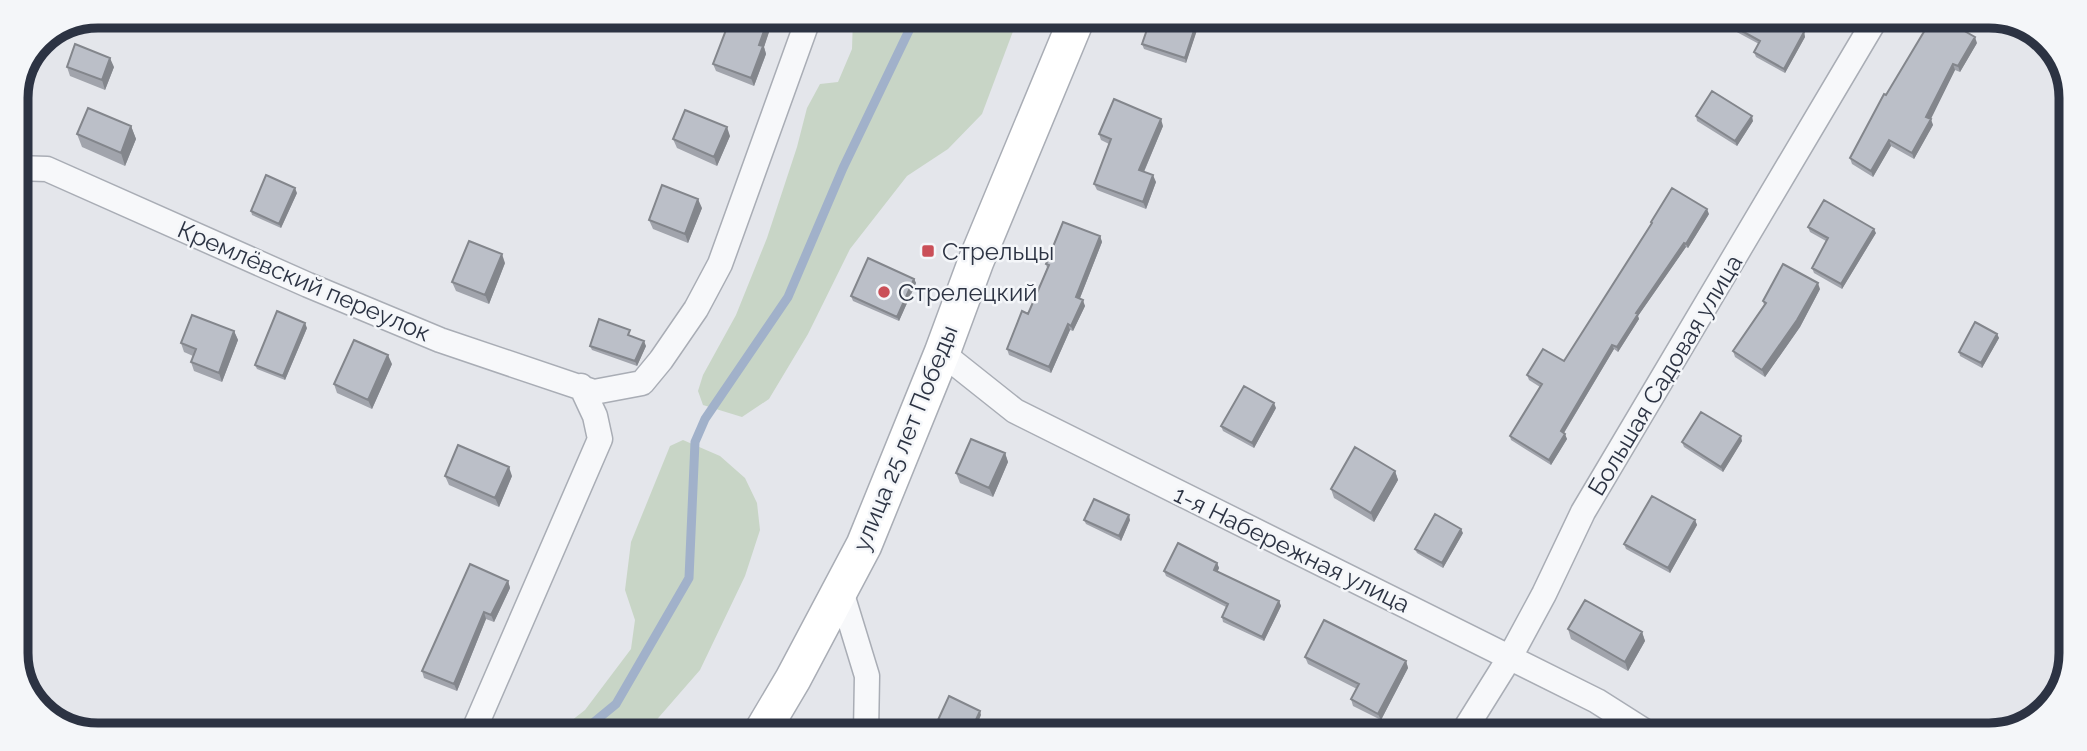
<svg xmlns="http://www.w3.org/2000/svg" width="2087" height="751" viewBox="0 0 2087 751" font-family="Raleway,sans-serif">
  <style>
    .green { fill: #c8d5c6 }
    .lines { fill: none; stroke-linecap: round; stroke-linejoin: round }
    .stream { stroke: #a1b1ca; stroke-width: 9 }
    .minor-casing { stroke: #a9adb5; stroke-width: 27 }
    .secondary-casing { stroke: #a9adb5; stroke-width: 38 }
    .minor { stroke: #f7f8fa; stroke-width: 24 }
    .secondary { stroke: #fff; stroke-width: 35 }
    .wall { fill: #a1a4ac }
    .shaded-wall { fill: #83868c }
    .building { fill: #bbbfc8; stroke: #83868c; stroke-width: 2 }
    .poi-dot { fill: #ca4f58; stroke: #f4f6f9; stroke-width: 2.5 }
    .labels { text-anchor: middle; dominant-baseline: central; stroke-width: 5; stroke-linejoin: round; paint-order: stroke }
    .poi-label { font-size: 24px; fill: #2c3343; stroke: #f4f6f9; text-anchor: start }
    .street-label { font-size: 24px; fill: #2c3343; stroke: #f4f6f9 }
    .rim { fill: none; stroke: #2c3343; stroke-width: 9 }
  </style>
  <rect width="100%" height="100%" fill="#e4e6eb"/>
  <path class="green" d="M853 17 1018 18 982 114 948 149 907 176 850 249 808 334 769 399 742 417 703 405 698 391 703 375 736 315 767 238 797 147 807 108 820 84 838 82 852 49Z
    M683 440 720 456 745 478 757 503 760 530 745 576 700 670 646 732H557L585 710 631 649 635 620 625 590 631 542 670 446Z"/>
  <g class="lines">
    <path class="stream" d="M582 732 616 704 689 578 695 442 705 419 788 297 843 168 915 18"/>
    <defs>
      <path id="minor" d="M16 168 47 169 308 285 440 340 594 392 642 383 661 360 696 309 720 264 809 17
        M942 353 1015 411 1597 701 1649 734
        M841 591 867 676 866 733
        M473 732 600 439 595 416 581 386
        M1462 734 1510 657 1544 594 1583 512 1875 20"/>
      <path id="secondary" d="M761 733 793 679 864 545 942 353 976 261 1077 18"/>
    </defs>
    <use href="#minor" class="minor-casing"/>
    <use href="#secondary" class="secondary-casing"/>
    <use href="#minor" class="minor"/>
    <use href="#secondary" class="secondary"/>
  </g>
  <path class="wall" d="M726 17H774L764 47 766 54 754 86 716 71 713 64 730 19Z
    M1151 18H1201L1186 63 1144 49 1142 44Z
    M1731 25 1804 32 1805 37 1785 73 1756 57 1754 52 1759 44 1733 30Z
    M1977 43 1960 72 1955 70 1930 119 1933 125 1914 159 1891 146 1873 177 1852 164 1850 158 1886 95Z
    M67 67H114L105 90 70 76Z
    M1696 116 1753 121 1737 146 1697 121Z
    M131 126 136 139 125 166 82 147 77 134Z
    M1163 126 1144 172 1156 182 1146 209 1097 190 1094 184 1109 144 1101 140 1099 134Z
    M730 136 717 166 677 148 673 139Z
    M297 193 281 228 252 215 251 211Z
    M702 208 688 243 653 229 649 220Z
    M1709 214 1688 248 1686 247 1638 316 1639 319 1618 352 1614 349 1564 433 1567 439 1551 465 1511 440 1510 436 1540 387 1529 380 1527 375 1564 361 1651 224V222Z
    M1808 227 1876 233 1842 289 1814 273 1812 268 1826 241 1810 232Z
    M1100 236 1102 242 1080 298 1085 306 1073 331 1070 330 1051 373 1009 355 1007 349 1028 314 1047 268 1046 264Z
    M505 263 489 304 456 291 452 282Z
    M914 279 916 283 899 321 853 301 851 296Z
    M1820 289 1800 327 1765 377 1735 357 1733 351 1764 305 1763 301Z
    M307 328 285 380 257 369 255 365Z
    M234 331 238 340 222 382 194 371 191 362 193 356 184 352 181 343Z
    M1997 334 1999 338 1982 368 1960 356 1959 352Z
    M631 335V337L646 346 637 366 592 350 590 346Z
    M392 364 372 409 337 393 334 384Z
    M1276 408 1254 448 1223 431 1221 426Z
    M1742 441 1723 472 1684 447 1682 442Z
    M1005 453 1008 462 993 497 960 483 956 473Z
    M1395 471 1398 480 1374 522 1334 498 1331 489Z
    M445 476H512L499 507 449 485Z
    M1084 520H1130L1121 541 1086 524Z
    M1695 520 1697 525 1670 573 1626 549 1624 544Z
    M1463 533 1443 568 1417 553 1415 549Z
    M1217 563 1219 568 1217 572 1279 601 1281 606 1264 641 1223 622 1222 617 1226 607 1166 576 1164 571Z
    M508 581 510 588 494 622 486 619 457 691 424 678 422 671Z
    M1568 629 1642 632 1645 641 1628 671 1571 639Z
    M1305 657 1406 661 1408 668 1381 720 1353 706 1351 699 1357 689 1308 664Z"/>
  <path class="shaded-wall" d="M769 17H774L764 47 766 54 754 86 751 78 759 45Z
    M1198 18H1201L1186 63 1185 58Z
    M1806 20H1811L1802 35 1800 30Z
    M1804 32 1805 37 1785 73 1784 69Z
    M1975 37 1977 43 1960 72 1958 66Z
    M110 58 114 67 105 90 102 80Z
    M1953 64 1955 70 1929 123 1926 117Z
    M1752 116 1753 121 1737 146 1735 141Z
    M1161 119 1163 126 1142 176 1139 170Z
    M1931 119 1933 125 1914 159 1912 153Z
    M131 126 136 139 125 166 121 153Z
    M727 127 730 136 717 166 714 157Z
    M1889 140 1891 146 1873 177 1871 171Z
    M1153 175 1156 182 1146 209 1143 202Z
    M295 188 297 193 281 228 279 224Z
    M698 199 702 208 688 243 685 234Z
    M1707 209 1709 214 1688 248 1686 244Z
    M1874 229 1876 233 1842 289 1841 284Z
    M1100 236 1102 242 1078 303 1076 297Z
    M1684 243 1686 247 1638 316 1639 319 1618 352 1617 347 1636 313Z
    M502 254 505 263 489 304 485 295Z
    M914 279 916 283 899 321 897 317Z
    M1818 283 1820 289 1800 327 1765 377 1762 370Z
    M1083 300 1085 306 1073 331 1071 326Z
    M305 323 307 328 285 380 283 376Z
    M1068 324 1070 330 1051 373 1049 367Z
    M234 331 238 340 222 382 219 373Z
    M1997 334 1999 338 1982 368 1981 363Z
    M644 341 646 346 637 366 635 361Z
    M1612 345 1614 349 1562 436 1561 431Z
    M388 355 392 364 372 409 368 400Z
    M1274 403 1276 408 1254 448 1252 443Z
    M1565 434 1567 439 1551 465 1549 460Z
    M1741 436 1742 441 1723 472 1721 467Z
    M1005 453 1008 462 993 497 989 488Z
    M509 467 512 476 499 507 495 498Z
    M1395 471 1398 480 1374 522 1371 513Z
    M1129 515 1130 520 1121 541 1119 536Z
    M1695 520 1697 525 1670 573 1668 568Z
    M1461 529 1463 533 1443 568 1442 563Z
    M1217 563 1219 568 1216 575 1214 570Z
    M508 581 510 588 494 622 491 615Z
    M1279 601 1281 606 1264 641 1262 637Z
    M484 612 486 619 457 691 454 684Z
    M1642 632 1645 641 1628 671 1625 662Z
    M1406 661 1408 668 1381 720 1378 714Z
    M980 711 981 715 974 733H970Z"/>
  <path class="building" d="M731 17H769L759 45 763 46 751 78 713 64Z
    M1151 18H1198L1185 58 1142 44Z
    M1734 19 1806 20 1800 30 1804 32 1784 69 1754 52 1760 41 1731 25Z
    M1931 20H1945L1975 37 1958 66 1953 64 1926 117 1931 119 1912 153 1889 140 1871 171 1850 158 1884 94 1886 95Z
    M75 44 110 58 102 80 67 67Z
    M1712 91 1752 116 1735 141 1696 116Z
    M1114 99 1161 119 1139 170 1153 175 1143 202 1094 184 1111 139 1099 134Z
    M88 108 131 126 121 153 77 134Z
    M685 110 727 127 714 157 673 139Z
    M266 175 295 188 279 224 251 211Z
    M662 185 698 199 685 234 649 220Z
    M1672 188 1707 209 1686 244 1684 243 1636 313 1638 314 1617 347 1612 345 1561 431 1565 434 1549 460 1510 436 1542 384 1527 375 1543 349 1564 361 1652 223 1651 222Z
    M1824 200 1874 229 1841 284 1812 268 1828 238 1808 227Z
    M1063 222 1100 236 1076 297 1083 300 1071 326 1068 324 1049 367 1007 349 1022 311 1028 314 1049 265 1046 264Z
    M469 241 502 254 485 295 452 282Z
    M868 258 914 279 897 317 851 296Z
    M1783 264 1818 283 1797 320 1762 370 1733 351 1766 303 1763 301Z
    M277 311 305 323 283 376 255 365Z
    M192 315 234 331 219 373 191 362 196 349 181 343Z
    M599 319 630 330 628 335 644 341 635 361 590 346Z
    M1975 322 1997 334 1981 363 1959 352Z
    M354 340 388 355 368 400 334 384Z
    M1244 386 1274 403 1252 443 1221 426Z
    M1701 412 1741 436 1721 467 1682 442Z
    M971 439 1005 453 989 488 956 473Z
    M458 445 509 467 495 498 445 476Z
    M1355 447 1395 471 1371 513 1331 489Z
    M1652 496 1695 520 1668 568 1624 544Z
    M1094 499 1129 515 1119 536 1084 520Z
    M1435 514 1461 529 1442 563 1415 549Z
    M1178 543 1217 563 1214 570 1279 601 1262 637 1222 617 1228 604 1164 571Z
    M470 564 508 581 491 615 484 612 454 684 422 671Z
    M1585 600 1642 632 1625 662 1568 629Z
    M1324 620 1406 661 1378 714 1351 699 1359 684 1305 657Z
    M949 696 980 711 970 733H932Z
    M1763 721 1787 735H1754Z
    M1512 725 1527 734H1506Z"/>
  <g class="poi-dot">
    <rect x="921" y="244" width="14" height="14" rx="3.5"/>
    <circle cx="884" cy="292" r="7"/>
  </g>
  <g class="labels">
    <g class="poi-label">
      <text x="942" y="251">Стрельцы</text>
      <text x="898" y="292">Стрелецкий</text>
    </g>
    <g class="street-label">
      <text transform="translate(304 281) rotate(23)">Кремлёвский переулок</text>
      <text transform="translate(1665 375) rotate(-59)">Большая Садовая улица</text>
      <text transform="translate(905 438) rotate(-68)">улица 25 лет Победы</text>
      <text transform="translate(1292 549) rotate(26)">1-я Набережная улица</text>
    </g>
  </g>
  <path d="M0 0H2087V751H0ZM98 28H1989A70 70 0 0 1 2059 98V653A70 70 0 0 1 1989 723H98A70 70 0 0 1 28 653V98A70 70 0 0 1 98 28Z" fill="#f4f6f9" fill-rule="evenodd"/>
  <path class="rim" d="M98 28H1989A70 70 0 0 1 2059 98V653A70 70 0 0 1 1989 723H98A70 70 0 0 1 28 653V98A70 70 0 0 1 98 28Z"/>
</svg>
